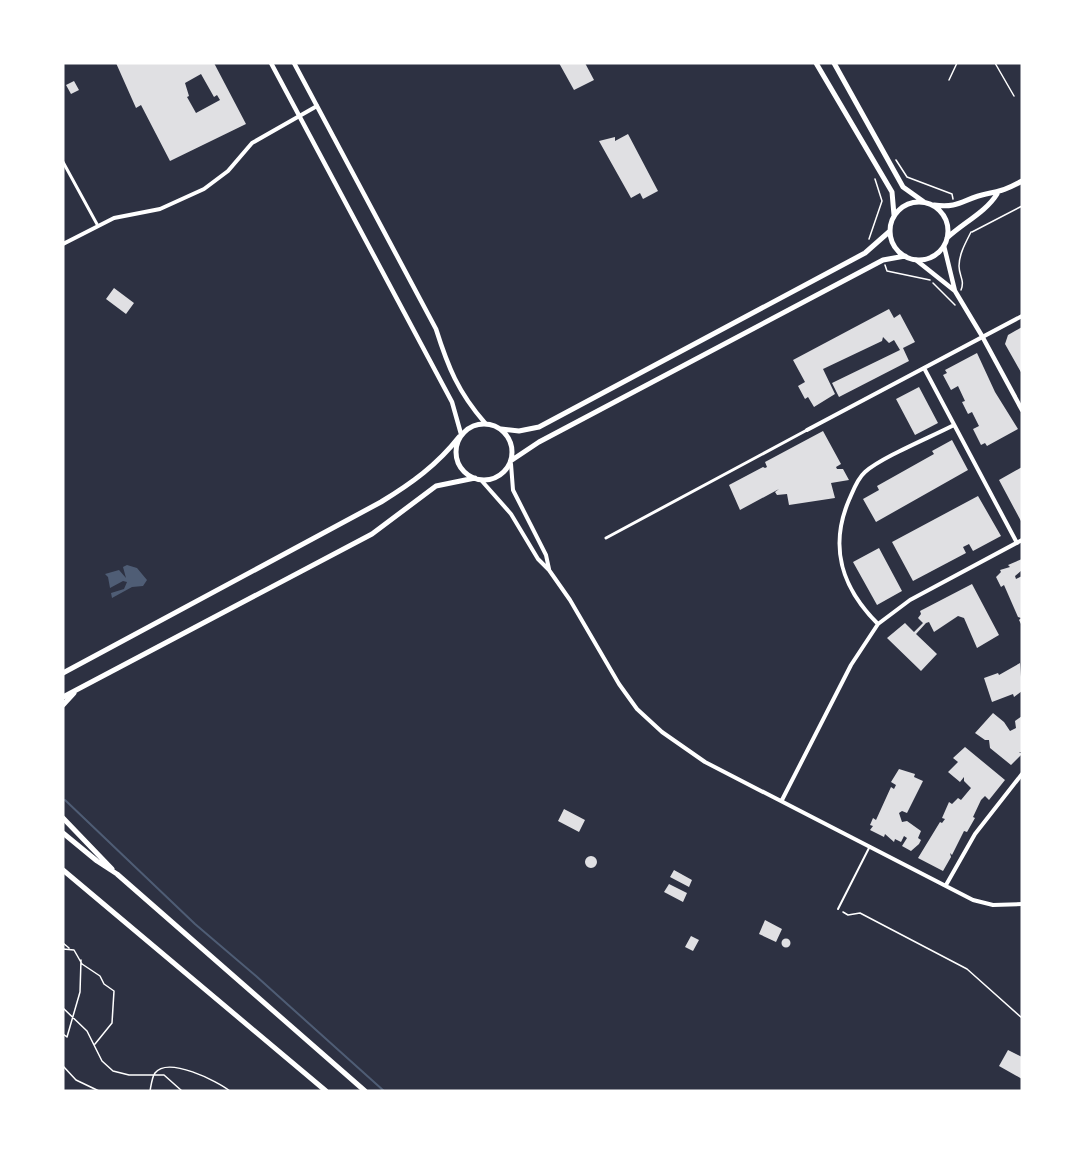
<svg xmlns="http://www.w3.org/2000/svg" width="1085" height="1154" viewBox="0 0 1085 1154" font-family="'Titillium Web',sans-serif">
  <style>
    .water { fill: #4f5d75 }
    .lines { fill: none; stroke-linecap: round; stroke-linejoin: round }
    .stream { stroke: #4f5d75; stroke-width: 2 }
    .building { fill: #e0e0e3; fill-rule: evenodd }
    .path { stroke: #fff; stroke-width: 1.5 }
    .service { stroke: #fff; stroke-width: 2 }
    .pedestrian { stroke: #fff; stroke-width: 3 }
    .minor { stroke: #fff; stroke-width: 4 }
    .tertiary { stroke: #fff; stroke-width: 4.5 }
    .secondary { stroke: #fff; stroke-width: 5 }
  </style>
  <rect width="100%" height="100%" fill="#2d3142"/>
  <path class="water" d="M127 565 137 568 147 580 143 586 132 587 112 598 111 593 124 589 127 582 123 581 110 588 108 577 105 574 119 570 126 578 123 567Z"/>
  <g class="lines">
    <path class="stream" d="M65 800 195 924 256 976 384 1091"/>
  </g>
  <path class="building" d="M116 63H214L246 124 170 161 141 105 136 108ZM201 74 214 97 217 95 220 100 196 113 187 97 189 96 185 83Z
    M559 63H585L594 80 574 90Z
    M74 81 79 90 71 94 66 85Z
    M628 134 658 191 643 199 640 193 631 198 599 141 615 137V141Z
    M114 288 134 303 126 314 106 299Z
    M889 309 894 318 900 314 915 342 903 348 909 361 839 397 832 383 900 350 894 340 889 343 883 337 882 341 823 369 835 394 814 407 808 397 805 399 798 386 805 382 793 360Z
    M1022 327V374L1005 344 1008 335Z
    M977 353 995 392 1018 429 987 446 985 443 981 445 973 429 979 426 972 412 968 414 962 402 965 401 958 386 951 390 943 375 947 373 945 370Z
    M919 387 938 423 915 435 896 399Z
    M823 431 841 464 836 467 837 469H843L849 480 831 483 835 498 789 505 787 494 777 495 775 492 779 489 740 510 729 485 763 467 765 468 767 467 765 462Z
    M952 440 968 470 876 522 863 499 879 490 877 486 934 454 932 451Z
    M1022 467V523L999 480Z
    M978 496 1001 536 973 551 969 544 963 547 966 553 913 581 892 542Z
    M879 548 902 591 877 605 853 562Z
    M1022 559V570L1015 576 1016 579 1022 576V626L1019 620 1021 618 1018 617 1004 585 1001 587 996 577 1001 572 1000 570 1010 567 1008 565Z
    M972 584 999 635 977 648 964 618 958 616 934 632 929 622 926 623 916 634 937 654 921 671 887 638 905 623 914 632 923 623 918 618 921 614 920 611Z
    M1020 663 1022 691 1014 697 1013 694 992 702 984 678 998 673 999 675Z
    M993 713 1004 722 1010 731 1016 728 1015 721 1022 716V752H1019L1022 754 1011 765 990 748 989 740H985L975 733Z
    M965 747 1005 780 989 800 985 796 981 800 973 817 975 818 967 832 964 831 952 855 950 853 951 857 943 871 918 858 940 822 942 823 945 819 942 818 949 802 952 804 958 798 961 800 971 788 964 781V777L960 782 948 772 958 762 953 758Z
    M899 769 915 774 914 777 923 781 907 813 902 811 899 813 902 822 907 821 921 831 918 838 921 840 919 844 911 851 902 846 907 838 904 836 901 842 895 839 894 842 885 834 884 837 870 830 873 826 870 825 873 818 876 820 891 787 894 789 896 785 891 782Z
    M564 809 585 820 579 832 558 821Z
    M585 862a6 6 0 1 1 12 0a6 6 0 1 1-12 0Z
    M674 870 692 880 689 887 670 877Z
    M669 884 687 893 683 902 664 892Z
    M765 920 782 929 776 942 759 934Z
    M691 936 699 940 693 951 685 947Z
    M781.5 943a4.5 4.5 0 1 1 9 0a4.5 4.5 0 1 1-9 0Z
    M1008 1050 1022 1057V1079L999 1066Z"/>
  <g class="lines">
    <path class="path" d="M995 63 1014 96
      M949 80 957 63
      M896 160 907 177 952 194 953 199
      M972 232 1022 206
      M869 239 882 201 875 179
      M885 265 887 271 930 280
      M933 283 955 305
      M961 290C965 280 959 276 959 266 959 254 966 242 971 232
      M843 912 848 915 860 913 967 969 1022 1018
      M63 943 69 948
      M63 949 74 950 82 964 100 976 104 984 114 991 112 1023 95 1044
      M63 1008 87 1031 102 1061 113 1071 129 1075H164L182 1091
      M63 1034 67 1037 80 992 81 960
      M63 1066 76 1080 99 1091
      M150 1091C151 1086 152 1077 155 1073 168 1056 217 1081 230 1091"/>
    <path class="service" d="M838 909 870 846"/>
    <path class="pedestrian" d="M63 162 98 226
      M606 538 807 430"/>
    <path class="minor" d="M63 244 114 218 160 209 204 189 228 171 252 143 317 106
      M924 368 1017 543
      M807 430 1022 316
      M511 464 513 490 546 555 549 569
      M481 480 511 514 538 559 549 570 570 600 619 684 637 709 662 732 705 762 973 900 993 905 1022 904
      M878 624C843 589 828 549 849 500 853 491 857 479 865 472 882 457 931 437 954 425
      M782 800 851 665 878 624 910 600 1022 540
      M946 885 975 834 1022 774"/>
    <path class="tertiary" d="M271 63 452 402 461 434
      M294 63 436 329C448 367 458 392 485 423
      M944 246 955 291
      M916 260 955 291 982 336 1022 410"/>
    <path class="secondary" d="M816 63 892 192 894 215
      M834 63 903 187 924 202
      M890 231a29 29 0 1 1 58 0a29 29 0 1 1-58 0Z
      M934 205C959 209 965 198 986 194 1001 191 1008 189 1022 181
      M947 238C963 223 986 212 997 194
      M456 452a28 28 0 1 1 56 0a28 28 0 1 1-56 0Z
      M501 429 519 431 539 427 865 253 890 231
      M512 460 539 442 883 260 905 256
      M63 673 381 502C412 483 437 465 459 437
      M63 697 372 534 436 486 475 478
      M63 705 74 693
      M63 818 112 869
      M63 833 97 861 117 874 365 1091
      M63 870 326 1091"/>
  </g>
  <rect width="1085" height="1154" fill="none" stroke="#ffffff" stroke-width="129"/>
</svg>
